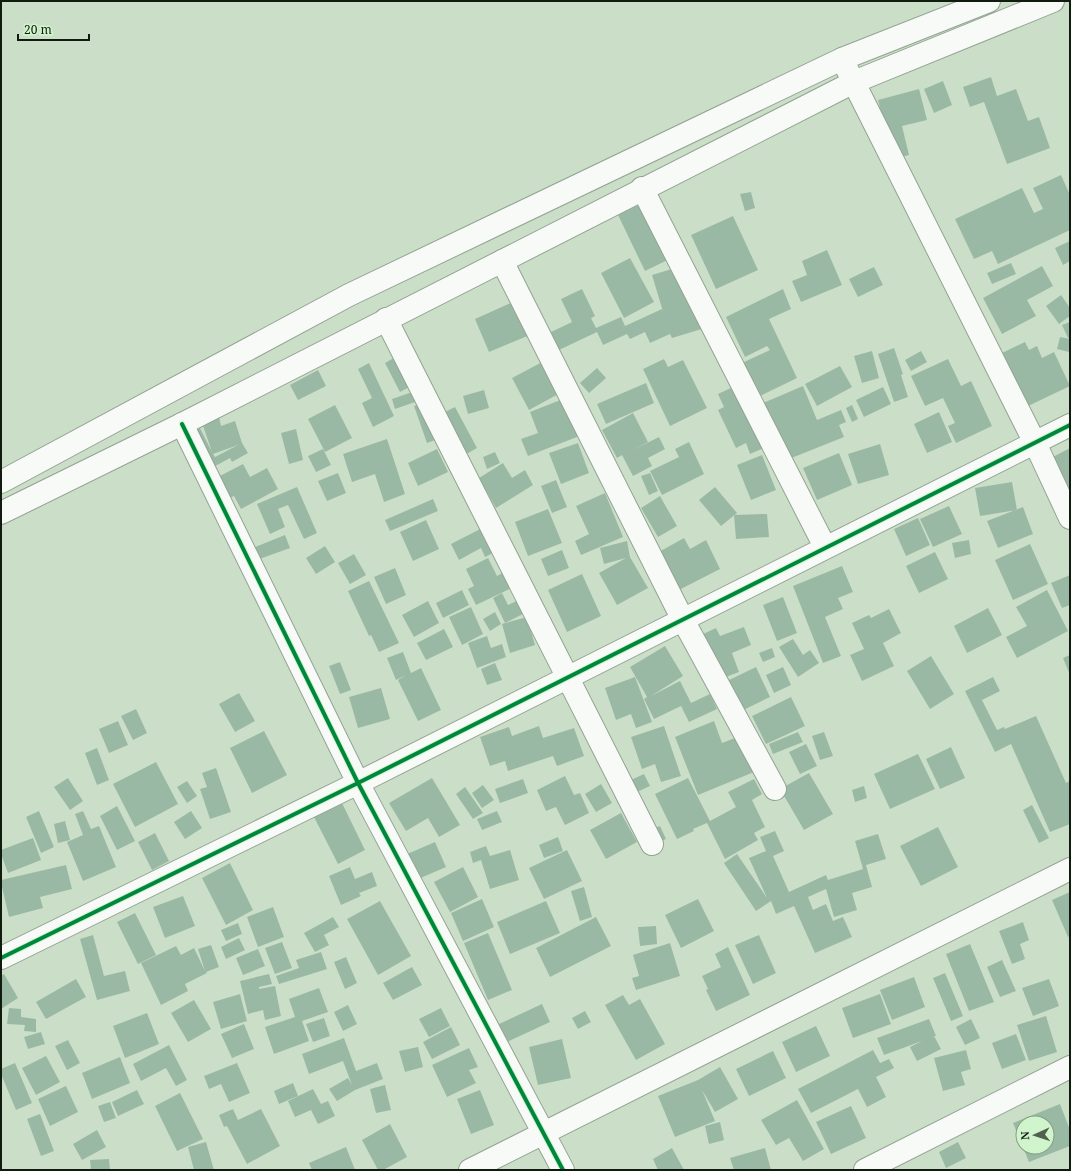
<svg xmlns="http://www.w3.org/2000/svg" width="1071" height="1171" viewBox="0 0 1071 1171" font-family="'Noto Serif',serif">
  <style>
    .building { fill: #9ab9a5; fill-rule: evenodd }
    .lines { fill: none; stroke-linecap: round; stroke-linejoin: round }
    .street-casing { stroke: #93a392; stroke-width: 24 }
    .secondary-casing { stroke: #93a392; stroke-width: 24 }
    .street { stroke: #f7faf7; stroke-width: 22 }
    .secondary { stroke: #f7faf7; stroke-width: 22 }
    .cycleway-casing { stroke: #d0f5cc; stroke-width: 6 }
    .cycleway { stroke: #00873e; stroke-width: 4 }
  </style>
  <rect width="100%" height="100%" fill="#cbdfc8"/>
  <path class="building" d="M991 77 997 96 1016 89 1028 121 1039 117 1050 148 1007 164 984 102 970 107 963 87Z
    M943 81 952 105 934 113 924 89Z
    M919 89 927 120 902 126 909 155 893 159 878 100Z
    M1061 175 1070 195V230L998 264 992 251 974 259 955 219 1022 188 1034 213 1043 209 1033 188Z
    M751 192 755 208 745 211 740 194Z
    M655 197 682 253 645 271 618 215Z
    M733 216 758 270 716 289 691 235Z
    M1070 241V261L1063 265 1055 248Z
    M827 250 842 285 801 302 792 281 807 275 802 261Z
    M630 258 654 302 624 318 601 273Z
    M1011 263 1016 274 992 284 987 273Z
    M685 265 705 328 672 338 670 334 650 343 645 332 630 339 627 334 603 345 597 332 559 350 551 332 572 322 561 299 582 289 595 316 591 318 596 328 621 317 625 326 662 309 664 315 652 275Z
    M1042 266 1053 286 1027 300 1036 316 1002 334 983 298Z
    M874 267 883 285 858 297 849 279Z
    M783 289 791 309 769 319 797 378 758 397 742 363 770 350 767 346 745 357 726 317Z
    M1061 295 1070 308V316L1059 324 1046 306Z
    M515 301 530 335 489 352 475 319Z
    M1070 322V338H1068L1062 325Z
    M1060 337 1070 339 1069 352 1057 349Z
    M1025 342 1029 350 1037 346 1042 358 1054 352 1070 386 1026 407 1000 354Z
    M894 348 903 374 901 375 908 397 894 402 878 354Z
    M872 351 879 378 862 383 854 356Z
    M921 351 927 362 911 371 905 360Z
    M399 355 415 384 400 392 385 363Z
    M664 359 668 367 683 360 707 408 670 426 643 369Z
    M948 359 961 386 971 381 992 426 956 443 948 426 955 423 943 398 925 406 911 376Z
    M546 360 562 392 529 410 512 378Z
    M369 363 394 416 373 427 362 403 372 398 358 369Z
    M840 366 852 387 817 406 805 384Z
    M597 368 606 378 589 393 580 383Z
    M318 370 326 386 298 400 290 385Z
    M646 383 654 403 606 424 597 404Z
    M737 385 766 447 750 454 746 443 736 448 718 410 724 407 718 394Z
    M803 386 817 420 841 410 846 422 839 425 844 437 789 459 761 404Z
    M883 387 891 404 864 417 856 400Z
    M418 390 421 400 395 409 392 399Z
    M484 390 489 408 468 414 463 396Z
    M568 397 582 435 528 456 521 439 538 433 530 412Z
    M428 401 441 438 427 443 414 406Z
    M335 405 352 438 325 452 308 419Z
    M852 405 858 419 852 422 846 408Z
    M455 407 477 448 463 456 441 414Z
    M939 412 952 442 927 453 914 424Z
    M633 413 648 442 633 450 659 437 665 449 648 458 652 466 633 476 622 455 617 458 602 430Z
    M219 417 221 426 235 421 242 443 248 453 232 462 230 458 208 470 189 435 200 428 212 452 202 423ZM238 445 215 457 213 454Z
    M296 429 303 460 289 464 281 433Z
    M387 439 405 494 384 502 375 474 352 482 343 454Z
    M689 442 704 474 662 495 650 471 679 457 675 449Z
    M578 443 589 473 561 484 549 453Z
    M880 444 889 475 858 484 848 454Z
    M1070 448V492H1069L1051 458Z
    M323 449 331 465 316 472 308 456Z
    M437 449 448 472 418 486 408 463Z
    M495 452 500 463 487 469 483 457Z
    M839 453 852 485 817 500 803 468Z
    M762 455 776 490 751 500 737 465Z
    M503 463 512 478 525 470 533 485 496 508 479 478Z
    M243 464 250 477 267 468 278 489 241 509 234 496 225 500 214 479Z
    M338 473 346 493 327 501 318 481Z
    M650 473 658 491 649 495 641 476Z
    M556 480 567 507 552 513 541 486Z
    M1012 482 1017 510 980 516 975 488Z
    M297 487 317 533 304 539 288 505 278 509 285 527 270 534 257 504Z
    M715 487 737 513 721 526 699 500Z
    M605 493 623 537 581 555 575 541 589 534 576 506Z
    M660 496 677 526 658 537 641 508Z
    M433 499 438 511 390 531 385 520Z
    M949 506 962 534 933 547 920 519Z
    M1023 507 1033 534 998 548 987 521Z
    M548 509 562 543 528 556 515 522Z
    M767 514 769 537 736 539 734 515Z
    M918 518 930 545 906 556 894 529Z
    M426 520 439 549 413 561 400 532Z
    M486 526 499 550 485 557 481 548 459 560 451 544Z
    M285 535 290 548 254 561 250 549Z
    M684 538 690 549 706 540 720 569 677 591 657 553Z
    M969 540 971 554 955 558 952 543Z
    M627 541 630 557 648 588 617 605 599 573 626 558 604 564 600 548Z
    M1030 544 1048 584 1013 600 995 560Z
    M325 546 335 562 316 574 306 558Z
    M562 550 569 568 548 576 541 559Z
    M935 552 948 579 919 593 906 566Z
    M354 554 366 575 350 584 338 563Z
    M488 558 497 576 508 570 516 586 476 605 468 589 474 586 466 569Z
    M842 566 853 592 838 598 843 609 825 617 841 656 823 663 793 586Z
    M395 568 406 595 386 604 374 577Z
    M582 574 601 616 567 632 548 590Z
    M1070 575V605L1062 608 1051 583Z
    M369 581 399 643 379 652 371 635 369 636 348 591Z
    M462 590 469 605 443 618 436 603Z
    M1047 590 1068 631 1017 658 1006 637 1027 626 1016 607Z
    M502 593 508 605 521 599 527 612 505 623 493 598Z
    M783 597 797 633 777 641 763 605Z
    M428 601 439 623 414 637 402 615Z
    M471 607 483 634 462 645 449 617Z
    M988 608 1002 635 967 653 954 626Z
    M889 609 901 633 883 643 894 666 862 681 850 655 864 649 852 623 869 615 871 618Z
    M495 612 501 624 490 631 483 619Z
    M527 617 535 645 510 653 502 624Z
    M744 627 751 645 732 653 739 672 718 680 701 635 716 628 720 636Z
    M444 629 453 647 426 660 417 643Z
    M487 636 491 648 502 644 506 657 477 668 468 643Z
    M793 639 803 655 810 650 819 663 798 677 779 647Z
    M665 646 683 676 651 696 680 681 691 703 710 694 717 709 689 722 681 706 654 719 644 699 647 697 630 667Z
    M772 648 775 657 763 662 759 653Z
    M403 652 411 673 421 668 441 710 418 721 398 680 406 675 396 680 387 658Z
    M1070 655V675L1063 658Z
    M931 656 954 694 930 709 907 671Z
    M340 662 351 690 340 694 329 666Z
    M495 663 502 680 487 685 481 669Z
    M756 667 770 697 739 712 725 682Z
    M783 667 791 685 774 693 766 675Z
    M635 677 652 722 636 728 631 714 616 720 605 688Z
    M993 677 1000 691 982 700 997 730 1004 727 1005 729 1036 716 1066 783 1070 781V824L1050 832 1011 744 995 752 965 691Z
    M381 688 390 719 358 728 349 697Z
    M239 693 255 721 235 732 219 704Z
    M791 697 805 726 766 744 752 716Z
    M136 709 147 733 133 740 121 716Z
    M118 721 128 745 109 753 99 729Z
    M714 721 722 743 740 736 754 772 698 795 675 737Z
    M539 726 543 738 574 728 584 756 557 766 553 756 508 771 505 761 490 766 480 737 509 727 512 736Z
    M664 726 681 776 661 782 655 764 642 769 631 737Z
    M264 731 287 775 252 793 230 748Z
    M798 732 803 742 773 754 769 744Z
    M824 732 833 756 820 760 812 736Z
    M806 744 817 766 800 774 789 752Z
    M951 747 965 778 940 789 926 759Z
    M97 748 109 780 97 785 85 753Z
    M918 754 935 789 890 809 874 774Z
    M156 762 178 804 135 827 113 784Z
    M216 768 231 812 210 819 200 789 207 787 202 773Z
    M809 773 833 814 804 830 780 789Z
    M644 774 650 786 626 797 620 785Z
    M565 776 574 795 580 793 589 813 565 825 556 807 546 811 537 790Z
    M68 778 83 801 70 810 54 787Z
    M432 778 460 825 439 837 428 818 406 831 389 803Z
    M688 778 710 821 736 807 728 792 754 779 762 794 752 800 765 827 754 833 758 840 725 859 707 823 693 829 694 831 677 839 655 794Z
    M523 779 528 793 500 803 495 789Z
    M187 781 197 796 187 803 177 787Z
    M601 784 612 803 596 812 585 794Z
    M483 785 494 800 482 808 472 793Z
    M864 786 867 798 855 802 852 790Z
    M465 787 483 813 473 819 456 794Z
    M341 801 365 850 338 864 313 815Z
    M1032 805 1049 838 1039 843 1023 810Z
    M117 806 135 841 117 850 100 816Z
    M39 811 54 847 41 853 26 817Z
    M83 811 91 829 99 826 116 867 83 881 67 842 83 835 75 814Z
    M191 811 202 828 185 839 174 822Z
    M497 811 502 822 482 830 477 819Z
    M621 813 637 842 606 859 590 830Z
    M65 821 70 840 58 843 54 824Z
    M660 826 666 839 650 846 645 832Z
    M938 827 958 867 921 886 900 846Z
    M775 831 784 851 773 856 789 892 826 875 828 880 863 869 855 841 878 834 886 859 866 865 872 887 852 893 857 910 834 917 826 889 808 897 813 910 826 904 833 921 843 917 852 937 815 953 794 906 776 914 771 901 756 911 724 863 737 854 767 898 749 858 766 851 760 837Z
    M155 833 169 861 152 870 138 842Z
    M558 837 563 851 544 858 539 845Z
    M33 838 41 860 8 873 1 854V850Z
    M435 842 446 867 416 880 405 855Z
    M486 846 490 856 510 850 519 880 490 889 481 860 473 863 470 852Z
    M567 850 582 881 544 899 529 868Z
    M230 863 253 910 226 925 202 878Z
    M66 865 72 889 40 897 43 908 9 917 2 887H1V880Z
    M350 867 355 879 372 872 377 886 359 893 361 896 341 905 329 876Z
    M463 867 478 897 450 912 434 882Z
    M584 887 592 917 580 921 571 891Z
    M1070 892V936L1068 937 1052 900Z
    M183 896 195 926 165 938 153 907Z
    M482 899 494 927 463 941 451 913Z
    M698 899 714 931 681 948 665 915Z
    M380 901 411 956 378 975 347 919Z
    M546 901 560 933 510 954 497 922Z
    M273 907 284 937 258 947 247 917Z
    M135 913 156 955 138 964 117 922Z
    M333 917 339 927 324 935 329 945 315 952 304 933Z
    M596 917 611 946 550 977 536 948Z
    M1023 922 1029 940 1020 944 1025 959 1012 964 999 931Z
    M238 923 242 934 226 941 221 930Z
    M656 926 657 944 640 946 638 927Z
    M488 933 512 990 488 1000 464 943Z
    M93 935 104 976 125 971 130 991 97 1000 80 939Z
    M759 935 776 973 753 984 735 945Z
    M239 938 245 950 226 959 221 947Z
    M282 942 292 968 275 974 265 948Z
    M670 943 680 976 636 990 632 978 639 976 633 955Z
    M970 944 994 1002 969 1011 946 954Z
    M211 945 219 967 206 972 207 973 185 984 188 991 161 1005 141 963 176 946 181 955 194 948 205 971 198 949Z
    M728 947 750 995 716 1011 706 990 708 989 702 976 721 967 715 954Z
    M258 949 265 966 243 975 236 958Z
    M321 952 327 969 279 984 276 976 299 968 296 960Z
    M346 957 357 983 345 989 334 962Z
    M1002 960 1016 991 1000 997 987 967Z
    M412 967 422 985 393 1000 383 983Z
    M945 973 963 1016 951 1021 933 978Z
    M4 974 18 998 1 1009V976Z
    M269 974 272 984 259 987V989L275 986 281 1016 265 1020 263 1010 248 1014 240 981Z
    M914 977 925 1007 892 1020 880 990Z
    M76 979 86 997 46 1019 36 1002Z
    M1049 979 1059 1006 1033 1016 1022 988Z
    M319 988 328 1012 302 1021 309 1041 274 1054 265 1027 295 1017 289 999Z
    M240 994 247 1021 221 1029 213 1002Z
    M880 994 891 1024 853 1038 842 1008Z
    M623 995 629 1005 640 999 665 1044 636 1060 605 1005Z
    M194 1000 211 1029 188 1042 171 1013Z
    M542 1004 550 1022 507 1042 499 1024Z
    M348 1005 357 1024 343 1031 334 1012Z
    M9 1008 21 1009V1017L36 1019V1032L24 1031 25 1025 7 1024Z
    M441 1008 450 1026 429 1037 419 1019Z
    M585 1011 591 1022 578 1029 572 1018Z
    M147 1013 159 1044 125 1058 113 1026Z
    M1046 1016 1057 1052 1029 1061 1017 1025Z
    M324 1018 330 1036 313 1042 306 1024Z
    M929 1019 936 1036H934L941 1049 917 1061 910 1047 922 1041 884 1055 877 1038Z
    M971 1019 980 1038 965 1045 956 1027Z
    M244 1024 254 1049 232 1058 221 1034Z
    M816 1026 830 1056 796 1072 782 1042Z
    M451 1027 460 1045 432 1059 423 1042Z
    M41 1032 45 1044 28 1049 24 1037Z
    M1016 1034 1026 1060 1002 1069 992 1043Z
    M344 1038 356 1071 377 1063 383 1079 355 1090 337 1101 329 1089 348 1078 352 1085 343 1061 309 1074 302 1054Z
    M562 1039 571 1078 538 1085 529 1047Z
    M68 1040 80 1063 67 1070 55 1046Z
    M169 1045 187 1080 176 1086 166 1068 141 1081 133 1064Z
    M418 1047 423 1067 405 1072 399 1051Z
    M469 1048 478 1067 469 1070 476 1083 447 1097 432 1065Z
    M873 1050 880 1063 889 1059 894 1068 876 1077 886 1097 867 1107 858 1089 811 1113 798 1089Z
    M966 1050 971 1069 961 1072 965 1085 943 1091 934 1058Z
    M773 1051 786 1078 749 1096 736 1069Z
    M46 1056 60 1082 36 1095 22 1068Z
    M120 1057 130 1083 92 1099 82 1073Z
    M15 1063 32 1103 16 1110 1 1074V1069Z
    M237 1063 250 1093 229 1102 221 1084 209 1089 204 1076Z
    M720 1067 738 1099 715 1112 702 1090 715 1121 675 1137 658 1096 698 1080Z
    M293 1083 298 1096 279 1104 274 1091Z
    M385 1085 391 1110 376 1113 370 1089Z
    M66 1086 78 1112 50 1126 38 1099Z
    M313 1089 321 1104 328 1101 335 1116 318 1124 311 1110 295 1117 288 1101Z
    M137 1090 144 1104 118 1116 112 1102Z
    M480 1090 494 1125 471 1134 457 1099Z
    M180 1093 203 1139 177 1151 155 1106Z
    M797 1100 824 1149 803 1161 789 1138 776 1145 761 1120Z
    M110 1102 116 1118 104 1122 98 1106Z
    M1060 1104 1070 1130V1146L1029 1162 1013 1123ZM1023 1123H1047V1147H1023Z
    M851 1106 866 1138 831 1154 816 1122Z
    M233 1109 238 1120 261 1109 280 1146 247 1164 227 1126 224 1127 219 1115Z
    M40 1114 54 1151 41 1156 27 1119Z
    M720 1122 724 1140 709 1144 705 1126Z
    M390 1124 407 1157 383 1170H378L362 1140Z
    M97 1130 106 1147 82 1160 73 1144Z
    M206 1142 214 1170H194L188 1147Z
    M958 1142 966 1158 946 1168 939 1152Z
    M346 1147 355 1170H312L309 1163Z
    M672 1148 684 1170H658L653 1159Z
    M765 1148 771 1170H734L730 1158Z
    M109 1159 110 1170H91L90 1160Z"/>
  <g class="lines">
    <defs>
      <path id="street" d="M842 59 1035 443 1070 518
        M642 188 825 547
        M502 261 683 620 775 789
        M386 319 652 844
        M182 424 358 783 563 1170
        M1 958 358 783 1070 425
        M470 1170 1070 869
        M865 1170 1070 1067"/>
      <path id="secondary" d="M1 482 349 295 842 59 989 1
        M1 513 182 424 854 82 1053 1"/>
    </defs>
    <use href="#street" class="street-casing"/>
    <use href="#secondary" class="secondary-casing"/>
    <use href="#street" class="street"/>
    <use href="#secondary" class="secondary"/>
    <defs>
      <path id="cycleway" d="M182 424 358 783 563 1170
        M1 958 358 783 1070 425"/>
    </defs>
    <use href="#cycleway" class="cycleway-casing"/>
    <use href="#cycleway" class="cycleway"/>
  </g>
  <rect width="1071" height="1171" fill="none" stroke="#0f1c0e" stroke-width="4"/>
  <g transform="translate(1035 1135) rotate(267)"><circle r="19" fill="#d0f5cc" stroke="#839e80"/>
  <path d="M0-3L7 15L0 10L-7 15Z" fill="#51604f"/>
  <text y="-6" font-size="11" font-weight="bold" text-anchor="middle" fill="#0f1c0e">N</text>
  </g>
  <path d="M18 34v6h71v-6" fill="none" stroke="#0f1c0e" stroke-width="2"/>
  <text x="24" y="34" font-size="12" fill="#0f1c0e" stroke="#d0f5cc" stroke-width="3" paint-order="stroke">20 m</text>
</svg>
